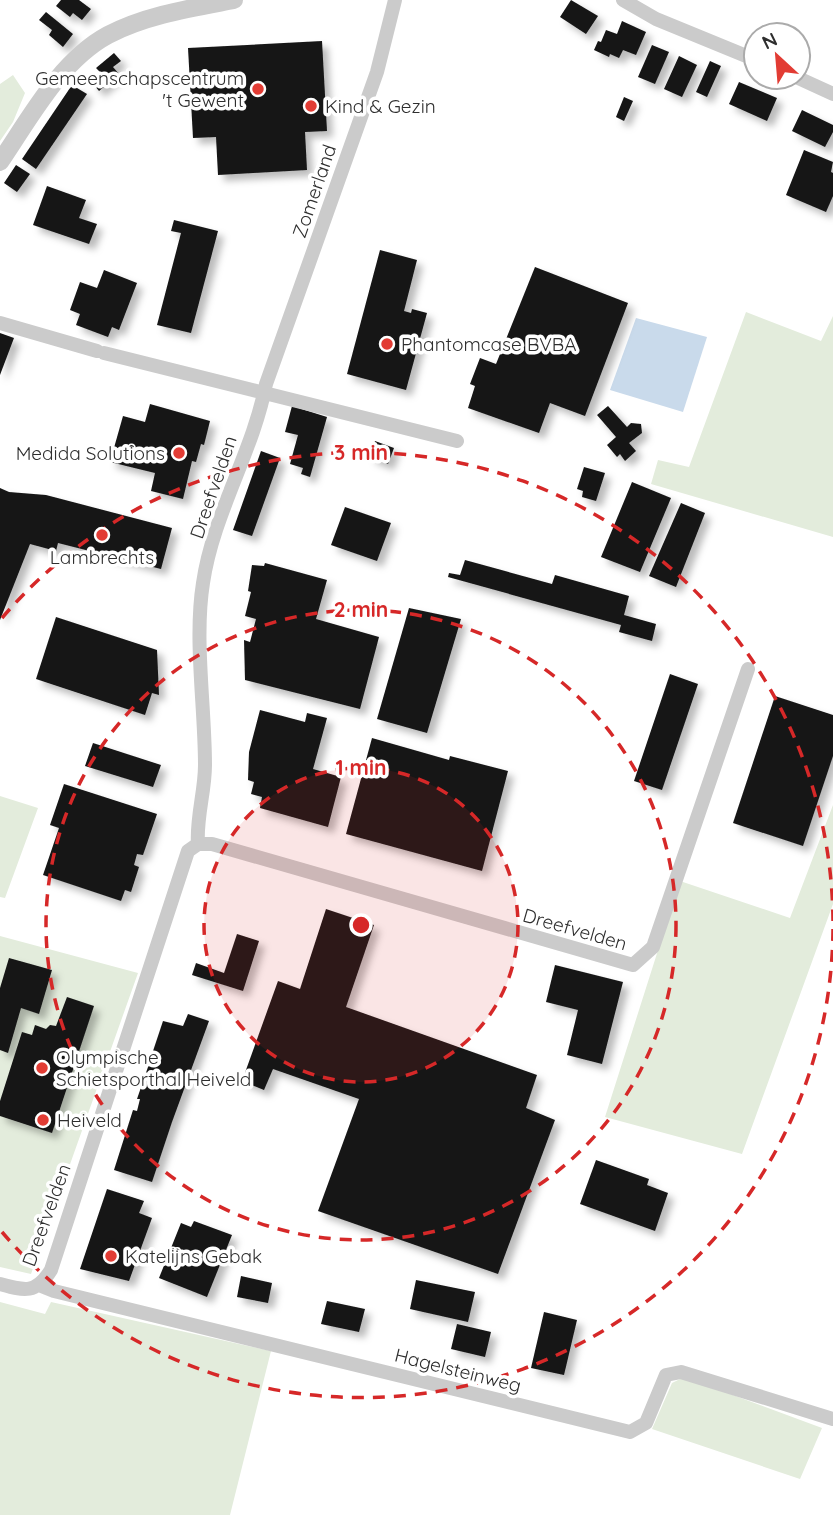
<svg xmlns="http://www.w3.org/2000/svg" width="833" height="1515" viewBox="0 0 833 1515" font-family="Quicksand,sans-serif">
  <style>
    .green { fill: #e3ecdc }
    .water { fill: #c9daeb }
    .building { fill: #151515; filter: url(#shadow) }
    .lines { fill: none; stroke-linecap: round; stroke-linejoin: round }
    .minor { stroke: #cbcbcb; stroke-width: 14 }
    .tertiary { stroke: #cbcbcb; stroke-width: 18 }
    .ring { fill: none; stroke: #d62828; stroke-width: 3.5; stroke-dasharray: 12 9 }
    .poi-dot { fill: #e23c34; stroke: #fff; stroke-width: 2.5 }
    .labels { text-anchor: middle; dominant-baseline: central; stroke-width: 7; stroke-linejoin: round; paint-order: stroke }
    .poi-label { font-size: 19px; fill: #2e2e2e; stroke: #fff; text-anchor: start }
    .street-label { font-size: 19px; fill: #2e2e2e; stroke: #fff }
    .centre { fill: #d62828; stroke: #fff; stroke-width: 3.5 }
    .ring-label { font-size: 21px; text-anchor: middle; font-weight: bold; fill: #d62828; stroke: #fff; stroke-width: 7; stroke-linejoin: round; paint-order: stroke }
  </style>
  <defs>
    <filter id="shadow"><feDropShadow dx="6" dy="6" stdDeviation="3.5" flood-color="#0004"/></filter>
  </defs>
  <rect width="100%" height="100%" fill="#fff"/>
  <path class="green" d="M13 75 25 93 13 122 0 141V84Z
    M746 312 821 341 833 316V537L651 484 658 460 689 467Z
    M0 796 38 808 5 898 0 897Z
    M833 805V904L742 1154 605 1117 680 881 790 918Z
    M0 936 138 973 31 1274 0 1267Z
    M0 1302 45 1314 51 1302 271 1351 230 1515H0Z
    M684 1377 822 1428 800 1479 652 1429 672 1383Z"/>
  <path class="water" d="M636 318 707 337 683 412 610 390Z"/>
  <path class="building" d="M61 0H79L91 9 82 20 73 13 70 17 56 6Z
    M571 0 598 16 586 34 560 17Z
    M46 12 73 34 63 47 49 35 52 30 39 20Z
    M622 21 646 32 636 55 623 50 619 58 610 54 609 57 594 50 598 41 601 42 606 30 617 34Z
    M322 41 327 131 305 132 307 170 218 175 216 137 193 138 188 48Z
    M652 45 669 52 655 84 638 77Z
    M114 53 121 61 113 67 119 74 99 91 91 81 101 73 96 68Z
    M679 56 697 65 682 97 664 89Z
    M710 61 721 66 707 97 696 92Z
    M739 82 777 98 767 121 729 104Z
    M72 85 87 94 36 169 22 159Z
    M624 97 633 101 624 121 616 117Z
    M802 110 833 125V132L825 147 792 131Z
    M804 150 833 162 831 172 833 173V196L826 212 786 195Z
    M16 165 30 174 17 192 4 183Z
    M47 186 86 200 79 218 97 224 89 244 33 225Z
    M174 220 218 231 191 333 157 325 181 233 171 231Z
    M380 250 417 260 404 311 411 313 412 309 427 313 406 390 347 374Z
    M535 267 628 303 585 416 550 403 539 433 468 408 475 386 470 384 480 358 496 364Z
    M104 270 137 283 119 330 112 327 108 337 76 325 80 314 70 310 80 282 97 288Z
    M0 333 14 338 0 375Z
    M150 404 210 421 204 445 201 444 196 462 192 461 183 499 151 491 155 473 110 462 123 416 145 422Z
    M292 406 327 417 310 477 301 474 303 468 290 464 298 435 285 432Z
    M608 406 627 427 631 423 641 424 642 433 629 443 636 451 625 461 620 454 617 457 607 445 616 437 597 415Z
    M375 441 394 448 388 464 369 457Z
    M261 451 280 458 252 536 233 530Z
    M584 467 605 473 596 501 582 497 583 491 577 489Z
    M632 482 671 498 640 572 601 557Z
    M0 488 9 492 46 495 172 528 161 569 58 543 56 551 30 544 0 620Z
    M681 503 705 513 676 587 649 576Z
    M345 507 391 523 377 561 331 545Z
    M465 560 552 584 555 575 629 596 624 615 656 624 652 641 619 632 621 625 448 577 449 573 460 575Z
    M265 563 327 580 316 619 379 637 360 709 245 680 244 640 250 642 256 619 245 616 251 592 248 591 252 565 264 566Z
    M409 608 461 619 427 733 377 719Z
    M56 617 157 650 159 695 152 693 145 715 36 679Z
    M670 674 698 684 662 790 634 781Z
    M775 696 833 715V756L803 846 733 823Z
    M260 710 305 722 307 713 327 718 313 769 341 777 328 827 260 808 262 797 251 794 254 782 248 780 249 752Z
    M372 738 449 760 450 756 508 771 482 871 346 834Z
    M93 743 161 765 153 787 85 766Z
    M64 784 157 814 143 855 137 854 134 865 139 867 131 892 125 890 121 901 43 875 59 828 50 825Z
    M326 909 374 925 346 1007 537 1075 526 1108 555 1120 498 1274 318 1211 359 1099 273 1069 264 1090 242 1081 278 981 300 989Z
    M237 934 259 941 243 991 192 975 196 963 224 973Z
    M9 958 52 970 39 1014 21 1008 8 1053 0 1050V988Z
    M555 965 623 982 602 1064 567 1055 578 1010 546 1002Z
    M67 997 94 1006 52 1133 0 1116V1101L22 1032 32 1035 35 1025 46 1029 50 1025 56 1026Z
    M188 1014 209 1021 172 1122 152 1182 114 1170 133 1110 137 1111 140 1099H137L149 1064 152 1065 156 1055 152 1054 163 1021 183 1026Z
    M596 1160 649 1179 647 1185 668 1193 655 1231 580 1204Z
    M107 1189 144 1201 139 1213 152 1218 129 1281 80 1269Z
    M194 1221 232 1235 207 1297 159 1278 181 1223 191 1227Z
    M241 1276 272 1283 268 1303 237 1297Z
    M416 1280 475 1292 468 1322 410 1309Z
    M327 1301 365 1309 359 1332 321 1324Z
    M544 1312 577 1320 564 1375 531 1368Z
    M457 1324 491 1332 485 1357 451 1349Z"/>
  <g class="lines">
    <path class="minor" d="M623 0 656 19 756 60
      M796 77 833 94
      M0 323 97 351
      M104 353 457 441
      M198 844C196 818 205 792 205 765 205 707 194 639 203 583 213 514 253 452 266 384L377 72 395 0
      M0 1284C25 1291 36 1294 51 1270L188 851 198 844H212L633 965 653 947 748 669
      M39 1285 54 1291 630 1432 646 1423 666 1375 681 1372 833 1419"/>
    <path class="tertiary" d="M0 162C30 118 60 61 108 35 146 15 192 8 234 0"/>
  </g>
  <circle cx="361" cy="925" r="157" fill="#d62828" fill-opacity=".12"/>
  <g class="ring">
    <circle cx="361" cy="925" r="157"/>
    <circle cx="361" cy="925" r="315"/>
    <path d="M833 929A472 472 0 0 1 2 1232M2 618A472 472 0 0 1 833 921"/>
  </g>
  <g class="poi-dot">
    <circle cx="258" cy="89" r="7"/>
    <circle cx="311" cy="106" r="7"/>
    <circle cx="387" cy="344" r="7"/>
    <circle cx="179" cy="453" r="7"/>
    <circle cx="102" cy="535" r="7"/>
    <circle cx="42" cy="1068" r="7"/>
    <circle cx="43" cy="1120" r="7"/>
    <circle cx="111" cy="1256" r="7"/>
  </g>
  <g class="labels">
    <g class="poi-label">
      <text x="244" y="78" text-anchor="end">Gemeenschapscentrum<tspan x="244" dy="22">'t Gewent</tspan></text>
      <text x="325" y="106">Kind &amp; Gezin</text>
      <text x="401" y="344">Phantomcase BVBA</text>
      <text x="165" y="453" text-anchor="end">Medida Solutions</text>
      <text x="102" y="557" text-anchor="middle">Lambrechts</text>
      <text x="56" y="1057">Olympische<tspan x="56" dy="22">Schietsporthal Heiveld</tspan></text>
      <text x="57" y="1120">Heiveld</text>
      <text x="125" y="1256">Katelijns Gebak</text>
    </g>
    <g class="street-label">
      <text transform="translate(314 191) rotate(-71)">Zomerland</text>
      <text transform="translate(213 487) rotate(-71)">Dreefvelden</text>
      <text transform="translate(575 929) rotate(16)">Dreefvelden</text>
      <text transform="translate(46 1215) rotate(-70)">Dreefvelden</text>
      <text transform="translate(458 1370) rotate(14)">Hagelsteinweg</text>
    </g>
  </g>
  <circle cx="361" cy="925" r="10" class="centre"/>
  <g class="ring-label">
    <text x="361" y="460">3 min</text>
    <text x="361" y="617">2 min</text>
    <text x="361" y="775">1 min</text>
  </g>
  <g transform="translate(777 56) rotate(334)"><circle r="33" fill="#ffffff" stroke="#ababab" stroke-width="2"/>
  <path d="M0-5L12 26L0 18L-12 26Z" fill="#e23c34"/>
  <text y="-10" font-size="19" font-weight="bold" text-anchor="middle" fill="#2e2e2e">N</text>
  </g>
</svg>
